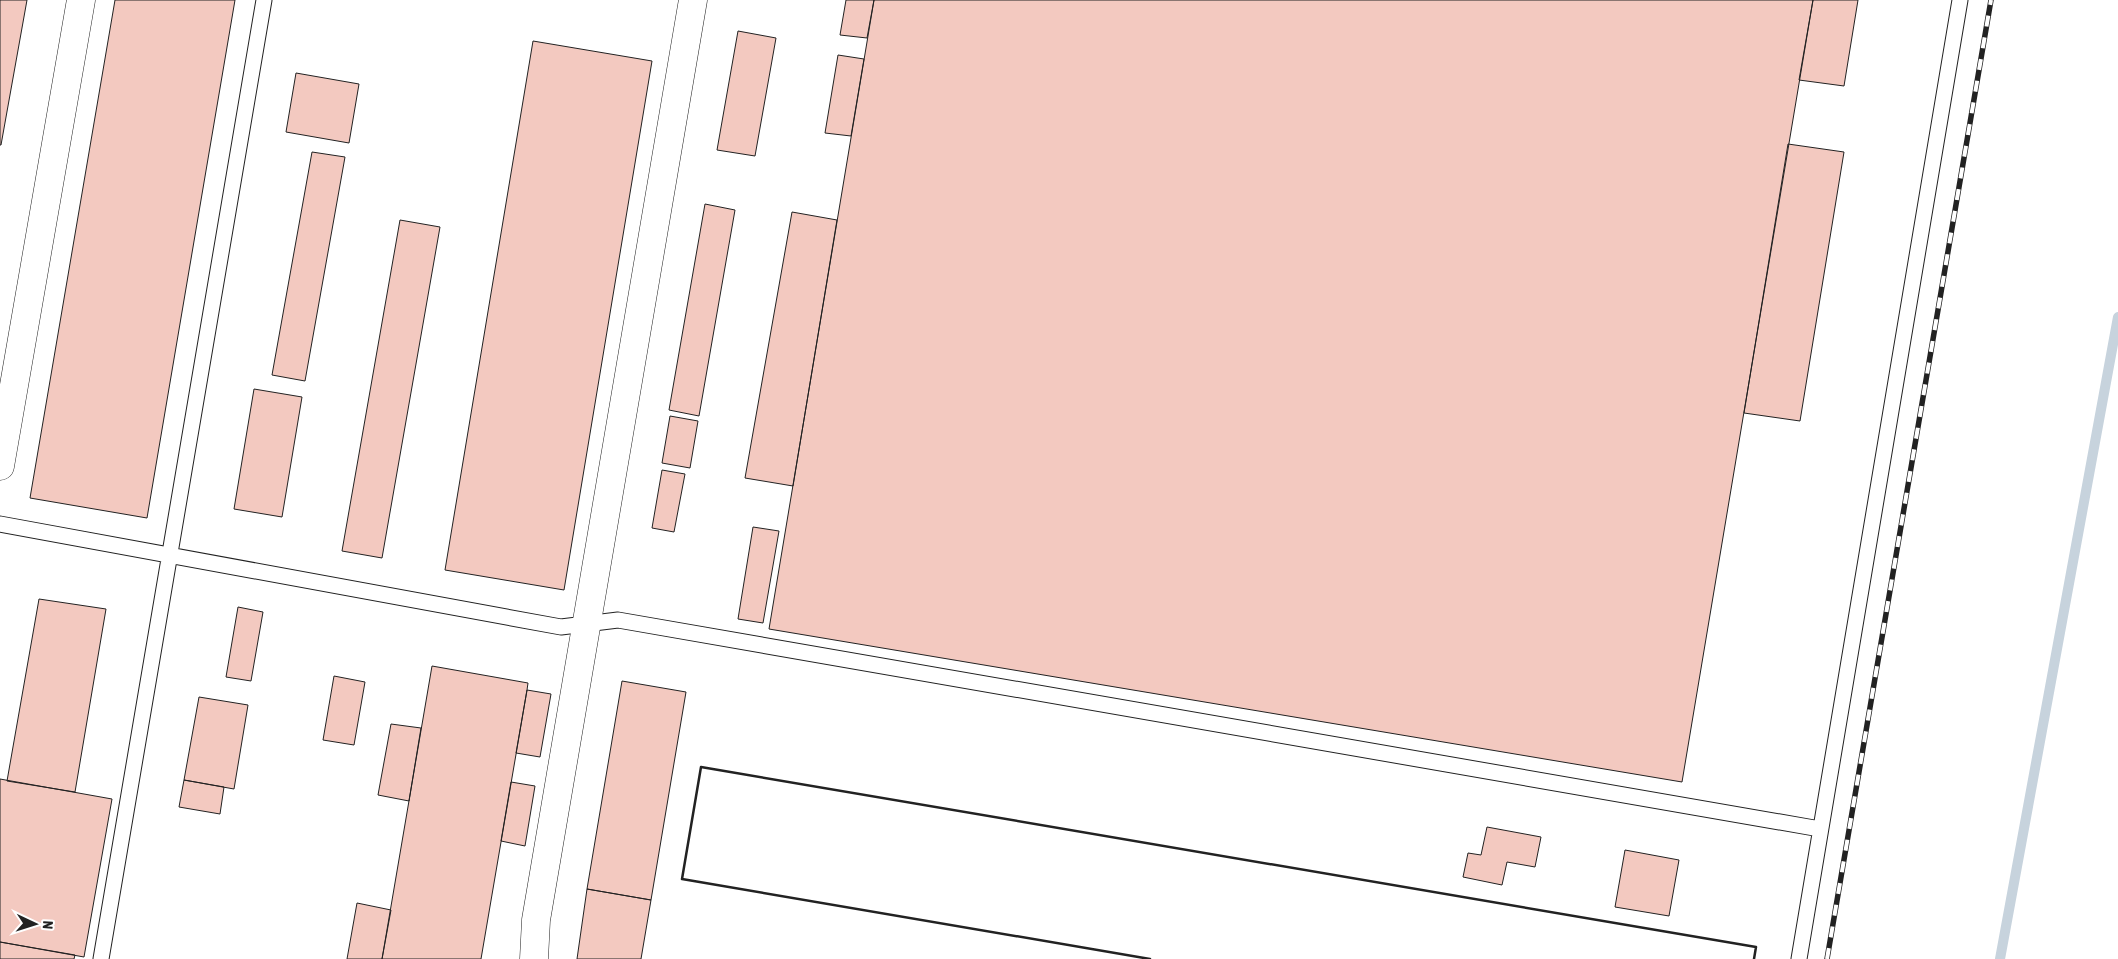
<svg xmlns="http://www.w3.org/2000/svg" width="2118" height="959" viewBox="0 0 2118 959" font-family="'Asap Condensed',sans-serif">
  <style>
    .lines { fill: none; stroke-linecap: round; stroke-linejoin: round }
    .stream { stroke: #c7d3dd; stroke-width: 10 }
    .building { fill: #f3c9c0; stroke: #222 }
    .service-casing { stroke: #222; stroke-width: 17 }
    .minor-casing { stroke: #222; stroke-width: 29 }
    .service { stroke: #fff; stroke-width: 15 }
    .minor { stroke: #fff; stroke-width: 28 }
    .rail-casing { stroke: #222; stroke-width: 5.5 }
    .rail { stroke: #fff; stroke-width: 4; stroke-dasharray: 11; stroke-linecap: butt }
    .wall { stroke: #222; stroke-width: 2.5 }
  </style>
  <rect width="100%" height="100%" fill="#fff"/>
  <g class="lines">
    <path class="stream" d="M2000 959 2118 317"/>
  </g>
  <path class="building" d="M0 0H27L1 145H0Z
    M115 0H235L147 518 30 498Z
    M846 0H874L867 38 840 35Z
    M874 0H1813L1682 782 769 629Z
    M1813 0H1858L1844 86 1799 80Z
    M738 31 776 38 755 156 717 150Z
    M533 41 652 61 564 590 445 570Z
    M838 55 864 59 851 136 825 133Z
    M296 73 359 84 349 143 286 132Z
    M1788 144 1844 152 1800 421 1744 413Z
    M312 152 345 157 305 381 272 375Z
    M705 204 735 210 699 416 669 410Z
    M792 212 837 220 793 486 745 478Z
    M400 220 440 227 382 558 342 551Z
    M254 389 302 397 282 517 234 509Z
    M670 416 698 421 690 468 662 463Z
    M662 470 685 474 674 532 652 528Z
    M753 527 779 531 763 623 738 619Z
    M39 599 106 609 75 792 7 781Z
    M238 607 263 612 251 681 226 677Z
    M432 666 528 683 527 690 481 959H382Z
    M334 676 365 682 354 745 323 740Z
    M622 681 686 692 651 900 587 889Z
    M527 690 551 694 540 757 516 753Z
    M199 697 248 705 234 789 184 780Z
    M391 724 421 728 409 801 378 795Z
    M0 779 112 799 84 957 0 942Z
    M184 780 224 787 220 814 179 807Z
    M511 782 535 786 525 846 501 841Z
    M1487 827 1541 837 1535 867 1507 862 1502 885 1463 877 1468 853 1481 855Z
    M1625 850 1679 860 1669 916 1615 907Z
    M587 889 651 900 641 959H577Z
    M357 903 391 910 382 959H347Z
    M0 942 75 955 74 959H0Z"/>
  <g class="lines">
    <defs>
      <path id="service" d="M0 524 561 627 618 620 1820 829
        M101 959 264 0
        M1799 959 1960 0"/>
      <path id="minor" d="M0 466 81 0
        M534 959 536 920 693 0"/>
    </defs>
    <use href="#service" class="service-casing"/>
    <use href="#minor" class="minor-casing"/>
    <use href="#service" class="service"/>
    <use href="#minor" class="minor"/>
    <defs>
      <path id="rail" d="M1827 959 1991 0"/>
    </defs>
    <use href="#rail" class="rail-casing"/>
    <use href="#rail" class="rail"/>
    <path class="wall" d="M1150 959 682 879 701 767 1756 947 1754 959"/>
  </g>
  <g transform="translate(35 924) rotate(94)" stroke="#ffffff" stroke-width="4" paint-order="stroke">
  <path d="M0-4L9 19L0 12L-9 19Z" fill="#222222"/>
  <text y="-8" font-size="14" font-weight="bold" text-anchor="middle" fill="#222222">N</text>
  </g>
</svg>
